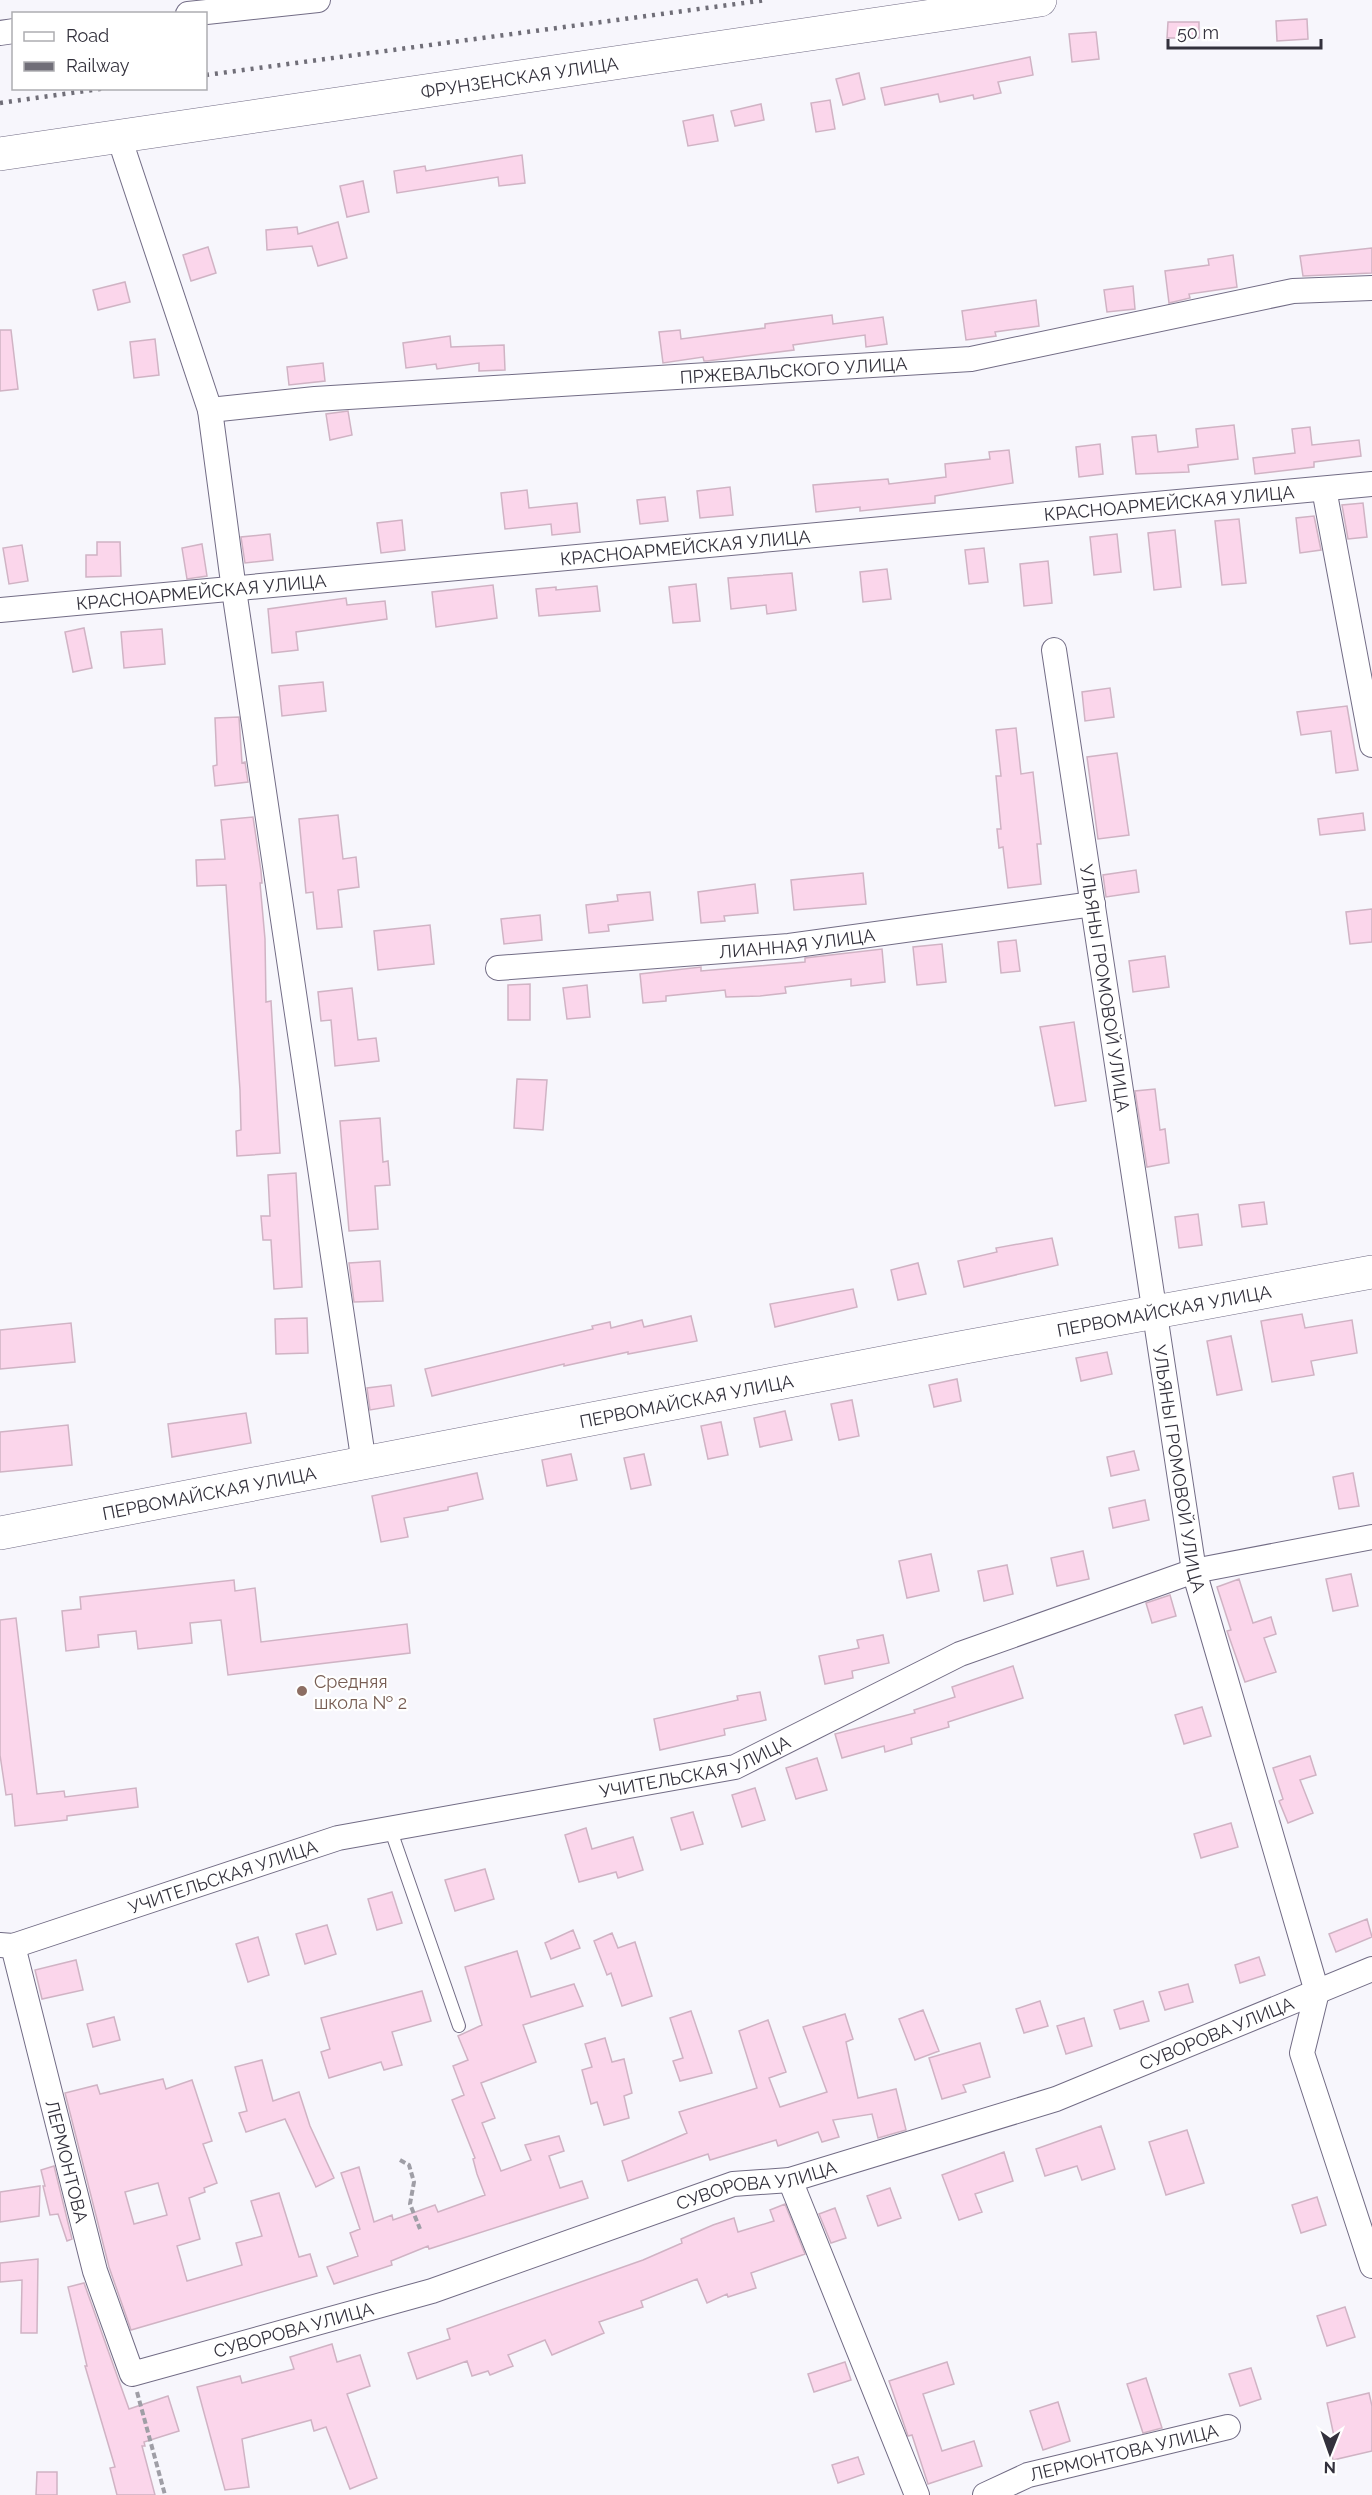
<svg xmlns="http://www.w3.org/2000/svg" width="1372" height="2495" viewBox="0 0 1372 2495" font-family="Raleway,sans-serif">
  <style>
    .building { fill: #fbd6eb; stroke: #d0b3c4; stroke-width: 1.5; fill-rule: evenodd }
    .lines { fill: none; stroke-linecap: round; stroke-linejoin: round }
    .lane-casing { stroke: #726c85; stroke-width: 14 }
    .street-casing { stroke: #726c85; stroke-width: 26 }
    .secondary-casing { stroke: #726c85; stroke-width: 34 }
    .path { stroke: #9f9ea6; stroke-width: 4; stroke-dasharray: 6 3; stroke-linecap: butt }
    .lane { stroke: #fff; stroke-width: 12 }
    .street { stroke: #fff; stroke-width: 24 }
    .secondary { stroke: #fff; stroke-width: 33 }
    .rail { stroke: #706e78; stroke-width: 4.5; stroke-dasharray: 3 6; stroke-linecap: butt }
    .education-dot { fill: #8d6e63; stroke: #fff; stroke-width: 2 }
    .labels { text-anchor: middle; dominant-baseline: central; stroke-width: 4.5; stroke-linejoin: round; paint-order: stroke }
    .street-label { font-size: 18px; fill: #33313c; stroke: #fff }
    .education-label { font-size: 18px; fill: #785e54; stroke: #fff; text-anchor: start }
  </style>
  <rect width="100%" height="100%" fill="#f7f6fc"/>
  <path class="building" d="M1307 19 1308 39 1277 41 1276 21Z
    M1168 22H1199V38H1167Z
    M1096 32 1099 59 1072 62 1069 34Z
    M1030 57 1033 75 998 82 1001 93 974 99 973 95 940 102 938 94 885 105 881 88Z
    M859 73 865 99 843 105 836 79Z
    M830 100 835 129 816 132 811 103Z
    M761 104 764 120 735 126 731 111Z
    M713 115 718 141 688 146 683 121Z
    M522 155 525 183 499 186 498 177 397 193 394 171 425 166 426 171Z
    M363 181 369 212 347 217 340 186Z
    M338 222 347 258 318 266 312 246 267 250 266 230 297 227 298 234Z
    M208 247 216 273 191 281 183 255Z
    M1372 248V273L1303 276 1300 256Z
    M1233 255 1237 287 1189 294 1190 298 1169 303 1165 271 1209 265 1208 259Z
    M125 282 130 302 98 310 93 290Z
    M1133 286 1135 309 1107 312 1104 290Z
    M1036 300 1039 326 995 332 996 336 966 340 962 311Z
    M832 315 833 324 883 317 887 344 866 347 865 335 793 345 794 350 707 361H704L703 357 663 363 659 332 680 330 681 339 765 328V324Z
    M0 330H11L18 389 0 391Z
    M450 336 451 347 504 345 505 370 479 371V363L437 369 436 364 406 368 403 343Z
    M155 339 159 375 134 378 130 342Z
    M323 363 325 381 289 385 287 367Z
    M348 411 352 435 330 440 326 414Z
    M1234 425 1238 459 1188 465 1189 472 1136 474 1132 437 1156 435 1158 452 1198 447 1196 429Z
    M1310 427 1312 445 1359 440 1361 456 1314 462V467L1255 474 1253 458 1295 453 1292 429Z
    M1100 444 1103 474 1079 477 1076 447Z
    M1009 450 1013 483 935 496V503L860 511V507L816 512 813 485 888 479 889 484 946 477 945 464 990 459 989 452Z
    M730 487 733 515 700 518 697 491Z
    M527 490 529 508 577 503 580 532 552 535 551 524 505 529 501 493Z
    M665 497 668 521 640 524 637 500Z
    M1363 503 1367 537 1348 539 1342 505Z
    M1314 516 1321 550 1300 553 1296 518Z
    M1239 519 1246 583 1222 585 1215 521Z
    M402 520 405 550 381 553 377 523Z
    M1175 530 1181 587 1154 590 1148 533Z
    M270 534 273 560 245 563 241 537Z
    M1117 534 1121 572 1094 575 1090 537Z
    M97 542H120L121 576 86 577V555H97Z
    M202 544 207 576 187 579 182 548Z
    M22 545 28 581 9 584 3 548Z
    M984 548 988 582 969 584 965 550Z
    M1048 561 1052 603 1024 606 1020 564Z
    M887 569 891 599 863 602 860 572Z
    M792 573 796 610 767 614 766 605 731 609 728 578Z
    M696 584 700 621 673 623 669 587Z
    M493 585 497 618 436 627 432 592Z
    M597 586 600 611 539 616 536 589 556 587V590Z
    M346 598 347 605 385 601 387 619 296 632 298 650 272 653 268 609Z
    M84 628 92 668 73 672 65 632Z
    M162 629 165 664 124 668 121 632Z
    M323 682 326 711 282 716 279 686Z
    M1110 688 1114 717 1085 721 1082 692Z
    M1347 706 1358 770 1336 773 1331 731 1301 735 1297 712Z
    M239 717 242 763 245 762 248 782 215 786 213 766 217 765 215 718Z
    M1016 728 1021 774 1033 772 1041 844H1037L1041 884 1008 888 1003 847 999 848 997 829H1001L996 776H1001L996 730Z
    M1117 753 1129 835 1098 839 1087 757Z
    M1363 813 1365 830 1320 835 1318 819Z
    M338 815 343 859 356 857 359 887 338 890 342 927 317 929 313 892 306 893 299 819Z
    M253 817 261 871 262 883H260L265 939 266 1002 271 1001 280 1153 237 1156 236 1131 241 1130 240 1090 226 885 197 886 196 860 225 859 221 820Z
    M1136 870 1139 892 1106 897 1103 875Z
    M863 873 866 904 794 910 791 880Z
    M755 884 758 913 724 916 725 921 701 923 698 892Z
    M650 892 653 920 608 925 609 931 589 933 586 905 618 901 617 895Z
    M1372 909V942L1350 944 1346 912Z
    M540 915 542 940 504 944 501 919Z
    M430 925 434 964 378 970 374 931Z
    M1016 940 1020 971 1001 973 998 942Z
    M942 944 946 982 917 985 913 947Z
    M882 949 885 982 851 986V979L785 987 786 993 760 996 726 997 725 990 666 996V1001L643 1003 640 974 701 967V971L805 962V958Z
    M1165 956 1169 987 1133 992 1129 961Z
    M530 984V1020H508V985Z
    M587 985 590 1017 567 1019 563 988Z
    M352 988 358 1040 376 1038 379 1061 335 1066 331 1020 321 1021 318 992Z
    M1074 1022 1086 1101 1055 1106 1040 1027Z
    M517 1079 547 1080 543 1130 514 1128Z
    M1155 1089 1160 1130 1165 1129 1169 1163 1147 1167 1135 1091Z
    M380 1118 383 1162 388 1161 390 1185 375 1186 378 1229 349 1231 340 1121Z
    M296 1173 302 1287 274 1289 271 1240H263L261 1216H270L268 1175Z
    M1264 1202 1267 1224 1242 1227 1239 1205Z
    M1198 1214 1202 1245 1179 1248 1175 1217Z
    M1052 1238 1058 1265 964 1287 958 1261 997 1252 996 1248Z
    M380 1261 383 1301 354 1302 349 1263Z
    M918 1263 926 1294 898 1300 891 1270Z
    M853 1289 857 1307 775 1327 770 1304Z
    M1302 1314 1305 1328 1352 1320 1357 1353 1311 1361 1314 1375 1272 1382 1261 1321Z
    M691 1316 697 1341 628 1354V1352L564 1366V1364L432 1396 425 1369 593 1329 592 1326 610 1322 611 1328 642 1320 644 1327Z
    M307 1318 308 1353 276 1354 275 1319Z
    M71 1323 75 1362 0 1369V1330Z
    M1231 1336 1242 1390 1217 1395 1207 1341Z
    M1107 1352 1112 1374 1081 1381 1076 1358Z
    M957 1379 961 1401 934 1407 929 1385Z
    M391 1385 394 1406 370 1410 367 1388Z
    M852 1400 859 1436 839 1440 831 1404Z
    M785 1411 792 1440 760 1447 754 1418Z
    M246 1413 251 1443 172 1457 168 1424Z
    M721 1422 728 1455 708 1459 701 1426Z
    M68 1425 72 1465 0 1472V1432Z
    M1134 1451 1139 1470 1111 1476 1107 1457Z
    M571 1454 577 1480 547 1486 542 1460Z
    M644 1454 651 1485 631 1489 624 1458Z
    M477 1473 483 1499 448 1507V1510L404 1518 408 1537 381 1542 372 1496Z
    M1353 1473 1359 1506 1339 1509 1333 1477Z
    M1145 1500 1149 1520 1113 1528 1109 1508Z
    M1083 1551 1089 1579 1057 1586 1051 1558Z
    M931 1554 939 1591 907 1598 899 1561Z
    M1007 1565 1013 1594 984 1601 978 1571Z
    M1351 1574 1358 1606 1333 1611 1326 1579Z
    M1239 1579 1253 1623 1271 1617 1276 1634 1264 1638 1276 1672 1245 1682 1227 1631 1231 1630 1217 1587Z
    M234 1580 235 1591 255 1588 261 1642 407 1624 410 1653 228 1675 221 1620 190 1623 192 1643 138 1649 136 1631 98 1635 99 1647 66 1651 62 1611 81 1609 80 1597Z
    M1170 1595 1176 1616 1152 1623 1146 1603Z
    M16 1618 37 1794 64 1791 65 1797 136 1788 138 1807 67 1816V1820L15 1826 12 1794 6 1795 0 1755V1620Z
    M883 1635 889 1663 852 1671 853 1678 825 1684 819 1656 859 1648 857 1640Z
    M1013 1666 1023 1698 948 1722 949 1727 911 1738 912 1744 885 1752 884 1746 842 1758 835 1734 915 1713 914 1710 955 1697 952 1687Z
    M760 1692 766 1720 724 1729 725 1735 660 1750 654 1719 738 1700 737 1696Z
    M1202 1707 1211 1736 1184 1744 1175 1715Z
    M1310 1756 1316 1775 1300 1780 1313 1813 1288 1823 1279 1801 1283 1799 1273 1768Z
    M817 1758 827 1790 796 1799 786 1768Z
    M755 1788 765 1820 742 1827 732 1795Z
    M693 1812 703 1844 681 1850 671 1818Z
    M1231 1823 1238 1847 1201 1858 1194 1834Z
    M586 1828 592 1849 633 1837 643 1870 618 1878 616 1872 579 1882 565 1835Z
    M485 1869 494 1899 455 1911 445 1880Z
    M392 1892 402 1923 377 1930 368 1899Z
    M1367 1919 1372 1937 1336 1952 1329 1934Z
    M327 1925 336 1954 305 1964 296 1934Z
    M573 1930 580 1948 551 1959 545 1943Z
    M612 1933 618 1948 635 1942 652 1996 622 2006 611 1973 607 1975 594 1941Z
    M258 1937 269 1975 248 1982 236 1944Z
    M517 1951 531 1997 574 1984 583 2006 523 2025 536 2062 481 2083 495 2118 482 2123 501 2171 531 2160 525 2145 559 2136 564 2151 549 2156 560 2188 582 2181 588 2198 429 2249 428 2246 391 2261 392 2265 334 2284 327 2267 358 2256 350 2233 360 2229 341 2173 359 2167 374 2222 392 2215 393 2220 435 2205 438 2212 485 2195 477 2174 473 2159 475 2158 452 2100 464 2095 453 2066 468 2060 458 2036 482 2025 465 1967Z
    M1259 1957 1265 1975 1240 1983 1235 1965Z
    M76 1960 83 1990 42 1999 35 1970Z
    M1188 1984 1193 2002 1165 2010 1159 1992Z
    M422 1991 431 2021 392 2032 402 2065 384 2070 381 2062 329 2078 321 2052 330 2049 321 2018Z
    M1040 2001 1048 2026 1024 2033 1016 2009Z
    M1143 2001 1149 2021 1120 2029 1114 2010Z
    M923 2010 939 2051 915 2060 899 2019Z
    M691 2011 712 2073 680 2081 673 2061 683 2058 670 2018Z
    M845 2014 853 2039 846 2042 858 2098 896 2089 906 2130 878 2138 872 2114 833 2120 839 2137 822 2142 818 2132 778 2146 776 2140 710 2160 708 2154 628 2181 622 2161 687 2133 679 2112 757 2088 739 2031 768 2020 786 2072 769 2078 780 2107 827 2092 803 2027Z
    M114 2017 120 2040 93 2047 87 2024Z
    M1084 2018 1092 2046 1066 2054 1057 2026Z
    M605 2038 612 2062 624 2059 632 2093 624 2096 629 2118 604 2125 597 2102 591 2104 582 2070 592 2067 585 2044Z
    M980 2043 990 2077 963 2085 966 2092 942 2099 929 2058Z
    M262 2060 273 2101 299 2092 310 2126 334 2178 316 2187 285 2119 246 2132 239 2113 247 2111 235 2067Z
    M163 2079 166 2089 192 2080 212 2141 203 2144 217 2183 204 2188 205 2192 189 2198 200 2239 177 2246 187 2281 242 2265 236 2243 262 2236 251 2201 279 2193 299 2257 310 2254 317 2276 131 2330 109 2267 65 2093 97 2085 100 2094ZM158 2183 167 2215 134 2224 125 2192Z
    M1101 2126 1115 2169 1082 2180 1077 2166 1045 2176 1036 2149Z
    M1187 2130 1204 2183 1166 2195 1149 2142Z
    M1004 2152 1013 2181 975 2194 982 2212 959 2220 942 2175Z
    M54 2166 72 2239 67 2241 58 2214 50 2215 43 2186H45L41 2170Z
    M40 2186 39 2216 0 2222V2192Z
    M890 2188 901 2218 878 2226 867 2196Z
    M1317 2197 1326 2225 1301 2233 1292 2205Z
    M785 2204 805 2254 751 2273 756 2288 728 2297 727 2294 707 2303 697 2279 641 2301 643 2307 599 2322 604 2333 552 2355 545 2340 508 2355 513 2366 490 2375 488 2371 472 2376 467 2361 417 2379 408 2353 450 2339 447 2329 643 2260 682 2243 681 2239 713 2225 734 2218 738 2232 774 2221 770 2210Z
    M835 2208 846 2238 831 2243 819 2214Z
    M38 2259 37 2333H21L22 2280 0 2282V2263Z
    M84 2283 129 2409 168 2396 179 2431 144 2442 145 2446H142L155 2495H117L110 2468 115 2467 85 2366H87L68 2287Z
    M1345 2307 1355 2337 1327 2346 1317 2316Z
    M332 2344 337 2362 360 2355 370 2386 347 2394 377 2478 350 2489 326 2427 314 2431 311 2420 242 2439 249 2487 225 2490 197 2387 240 2376 242 2383 294 2369 290 2357Z
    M845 2362 851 2380 814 2392 808 2374Z
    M947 2362 954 2384 923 2394 942 2451 974 2441 982 2466 928 2484 912 2435 908 2436 889 2381Z
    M1251 2368 1261 2399 1240 2406 1229 2374Z
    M1146 2378 1162 2428 1143 2433 1127 2384Z
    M1369 2393 1372 2406V2451L1333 2460 1329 2442 1335 2441 1327 2403Z
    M1058 2402 1070 2441 1043 2450 1030 2411Z
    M858 2457 864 2474 838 2483 832 2465Z
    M37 2472H57V2495H36Z"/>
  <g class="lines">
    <defs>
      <path id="lane" d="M390 1828 459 2026"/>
      <g id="street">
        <path d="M188 14 318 0"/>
        <path d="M0 33 14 31"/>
        <path d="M119 137 210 410 234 590 364 1464"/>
        <path id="s1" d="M210 410 315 399 971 359 1293 291 1372 288"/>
        <path d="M1324 489 1372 745"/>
        <path id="s2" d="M0 610 1372 484"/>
        <path id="s3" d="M1054 650 1194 1571 1317 1992 1302 2053 1372 2266"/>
        <path id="s4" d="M498 968 789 946 1093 904"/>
        <path id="s5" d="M0 1945 13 1946 338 1838 735 1767 960 1654 1194 1571 1372 1537"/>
        <path id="s6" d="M13 1946 95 2271 132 2374 432 2291 733 2184 790 2180 1056 2099 1372 1969"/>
        <path d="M790 2180 917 2495"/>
        <path id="s7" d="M985 2495 1028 2475 1228 2427"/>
      </g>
      <g id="secondary">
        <path id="s8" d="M0 154 1040 0"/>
        <path id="s9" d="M0 1533 965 1347 1372 1272"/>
      </g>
    </defs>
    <use href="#lane" class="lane-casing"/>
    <use href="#street" class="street-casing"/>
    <use href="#secondary" class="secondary-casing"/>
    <path class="path" d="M400 2160 409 2165 414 2182 410 2204 420 2229
      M137 2392 165 2495"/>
    <use href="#lane" class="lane"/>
    <use href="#street" class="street"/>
    <use href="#secondary" class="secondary"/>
    <path class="rail" d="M206 75 766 0
      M0 103 107 88"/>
  </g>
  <circle class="education-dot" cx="302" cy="1691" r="6"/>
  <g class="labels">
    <g class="street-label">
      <text stroke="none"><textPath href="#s8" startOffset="525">ФРУНЗЕНСКАЯ УЛИЦА</textPath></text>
      <text stroke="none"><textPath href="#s1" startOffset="585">ПРЖЕВАЛЬСКОГО УЛИЦА</textPath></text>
      <text stroke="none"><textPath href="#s2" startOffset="1174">КРАСНОАРМЕЙСКАЯ УЛИЦА</textPath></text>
      <text stroke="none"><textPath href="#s2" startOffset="688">КРАСНОАРМЕЙСКАЯ УЛИЦА</textPath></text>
      <text stroke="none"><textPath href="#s2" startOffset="202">КРАСНОАРМЕЙСКАЯ УЛИЦА</textPath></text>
      <text stroke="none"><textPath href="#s4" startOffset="300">ЛИАННАЯ УЛИЦА</textPath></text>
      <text stroke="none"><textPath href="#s3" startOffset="342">УЛЬЯНЫ ГРОМОВОЙ УЛИЦА</textPath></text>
      <text stroke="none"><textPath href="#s9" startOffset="1185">ПЕРВОМАЙСКАЯ УЛИЦА</textPath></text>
      <text stroke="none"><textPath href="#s9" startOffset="699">ПЕРВОМАЙСКАЯ УЛИЦА</textPath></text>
      <text stroke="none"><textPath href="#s3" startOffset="828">УЛЬЯНЫ ГРОМОВОЙ УЛИЦА</textPath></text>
      <text stroke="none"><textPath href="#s9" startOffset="213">ПЕРВОМАЙСКАЯ УЛИЦА</textPath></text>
      <text stroke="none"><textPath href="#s5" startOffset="720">УЧИТЕЛЬСКАЯ УЛИЦА</textPath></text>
      <text stroke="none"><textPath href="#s5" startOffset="234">УЧИТЕЛЬСКАЯ УЛИЦА</textPath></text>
      <text stroke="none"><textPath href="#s6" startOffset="1584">СУВОРОВА УЛИЦА</textPath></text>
      <text stroke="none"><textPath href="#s6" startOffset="222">ЛЕРМОНТОВА</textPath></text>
      <text stroke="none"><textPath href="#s6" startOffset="1098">СУВОРОВА УЛИЦА</textPath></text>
      <text stroke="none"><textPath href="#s6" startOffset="612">СУВОРОВА УЛИЦА</textPath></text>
      <text stroke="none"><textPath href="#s7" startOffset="146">ЛЕРМОНТОВА УЛИЦА</textPath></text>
    </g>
    <g class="education-label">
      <text x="314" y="1681">Средняя<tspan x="314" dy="21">школа № 2</tspan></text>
    </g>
  </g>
  <rect x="12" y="12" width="195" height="78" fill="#ffffff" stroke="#adadb1" stroke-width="1.5"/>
  <rect x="24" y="32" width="30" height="9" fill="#ffffff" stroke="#adadb1" stroke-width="1.5"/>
  <text x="66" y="42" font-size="18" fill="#33313c">Road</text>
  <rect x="24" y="62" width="30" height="9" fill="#706e78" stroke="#adadb1" stroke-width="1.5"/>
  <text x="66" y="72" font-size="18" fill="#33313c">Railway</text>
  <g transform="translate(1330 2453) rotate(181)" stroke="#ffffff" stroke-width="4.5" paint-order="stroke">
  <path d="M0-4.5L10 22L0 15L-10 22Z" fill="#33313c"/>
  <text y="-9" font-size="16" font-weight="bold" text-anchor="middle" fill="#33313c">N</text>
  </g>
  <path d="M1168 39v9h153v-9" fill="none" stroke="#33313c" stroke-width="3"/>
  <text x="1177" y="39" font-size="18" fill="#33313c" stroke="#ffffff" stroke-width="4.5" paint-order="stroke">50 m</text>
</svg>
